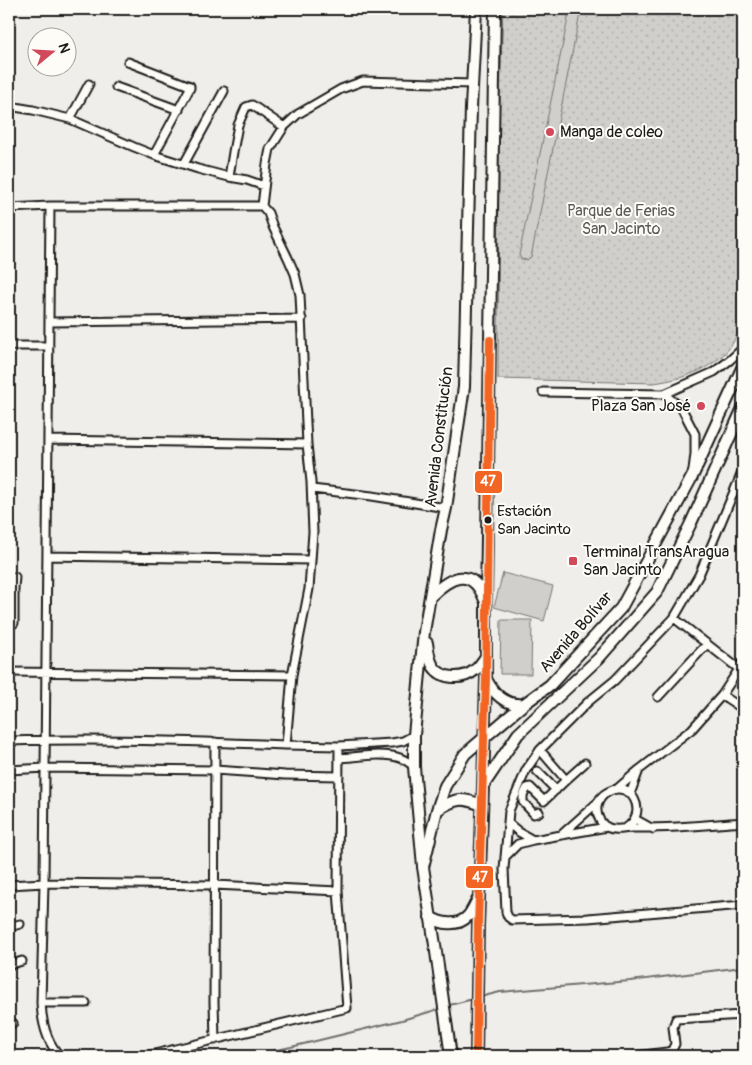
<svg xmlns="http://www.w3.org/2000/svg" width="752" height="1065" viewBox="0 0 752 1065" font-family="Pangolin,sans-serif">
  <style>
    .grass { fill: url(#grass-dots); stroke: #767674 }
    .garden { fill: #d0cfcc; stroke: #767674 }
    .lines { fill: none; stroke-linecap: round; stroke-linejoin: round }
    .stream { stroke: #706f6d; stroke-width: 2 }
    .street-casing { stroke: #1c1c1c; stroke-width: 11 }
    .secondary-casing { stroke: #1c1c1c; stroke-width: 14 }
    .primary-casing { stroke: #1c1c1c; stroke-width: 14 }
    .street { stroke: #fdfcf7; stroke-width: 7 }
    .secondary { stroke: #fdfcf7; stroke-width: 10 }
    .primary { stroke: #fdfcf7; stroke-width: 10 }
    .bus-1-casing { stroke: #fdfcf7; stroke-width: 11 }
    .bus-1 { stroke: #f26522; stroke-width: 8 }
    .poi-dot { fill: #d1495b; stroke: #fdfcf7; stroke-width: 2 }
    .bus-dot { fill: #1c1c1c; stroke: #fdfcf7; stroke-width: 2 }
    .labels { text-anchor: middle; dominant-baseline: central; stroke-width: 4; stroke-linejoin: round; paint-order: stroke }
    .bus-label { font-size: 15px; fill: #1c1c1c; stroke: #fdfcf7; text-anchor: start }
    .poi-label { font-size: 16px; fill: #1c1c1c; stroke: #fdfcf7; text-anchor: start }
    .park-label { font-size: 16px; fill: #5b5b5a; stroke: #fdfcf7 }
    .street-label { font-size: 16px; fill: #1c1c1c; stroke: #fdfcf7 }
    .line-badge { stroke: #fdfcf7; stroke-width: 2 }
    .badge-label { font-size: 14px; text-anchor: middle; font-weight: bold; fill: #fff }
  </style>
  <defs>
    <pattern id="grass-dots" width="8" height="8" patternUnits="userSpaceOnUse" patternTransform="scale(1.25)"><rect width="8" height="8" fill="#d0cfcc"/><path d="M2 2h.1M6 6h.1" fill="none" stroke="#b2b1af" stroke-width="1.8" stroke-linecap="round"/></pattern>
  </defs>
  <rect width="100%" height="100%" fill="#f0eeea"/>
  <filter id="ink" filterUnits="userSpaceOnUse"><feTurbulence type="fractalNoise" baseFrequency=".02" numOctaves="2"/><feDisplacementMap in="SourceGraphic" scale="10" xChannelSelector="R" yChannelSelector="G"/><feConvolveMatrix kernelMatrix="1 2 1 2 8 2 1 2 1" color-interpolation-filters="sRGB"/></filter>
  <g filter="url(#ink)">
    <path class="grass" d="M503 9H743V315C740 323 738 333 734 341 719 368 683 379 654 383L498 379 499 126Z"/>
    <path class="garden" d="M570 9H581L531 257 527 260 521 259 519 255Z
      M503 573 553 586 544 621 494 607Z
      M501 620H532L531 674H500Z"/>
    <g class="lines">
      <path class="stream" d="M480 997 500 992 630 981 743 967
        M446 1006 473 999
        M249 1056 291 1047 402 1020 439 1009"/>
      <defs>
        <path id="street" d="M128 62 190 86V88L154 155
          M116 87 179 110
          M9 106 33 110 70 119 134 147 154 155 198 169 229 177 247 180 264 186
          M70 119 89 84
          M184 164 224 91
          M229 177 233 152 238 125 246 107 252 105 284 127
          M50 206 44 883 41 1003C42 1022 46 1042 60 1056
          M9 208 50 206H262
          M50 322 302 319
          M9 346H49
          M543 392 664 394 714 372 730 360 743 348
          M664 394 681 407 695 434V454L693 470
          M48 440 307 444
          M743 470 699 575 674 618 615 680 588 702 540 750 526 770 509 811 504 869 506 912 508 917 512 920 588 918 743 905
          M312 489 372 496 446 508
          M47 556 311 560
          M9 587 14 588 15 577
          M674 618 739 669
          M14 623V588
          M9 672 292 675
          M722 695 743 709
          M658 697 707 644
          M414 735 403 741 392 743 339 746 286 745 292 675 309 589 313 532 311 482 307 444 300 295 295 274 288 258 273 227 268 213 262 206 267 164 270 149 284 127 298 114 341 89 363 81 472 84
          M9 741C101 738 194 741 286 745
          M215 742 214 1002 215 1040
          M540 750 566 780 585 763
          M339 758C358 757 382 752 400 758 406 760 410 763 414 767
          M9 770 45 768 215 770 285 775 339 776
          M537 771 556 790
          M617 789 639 770 692 729 722 695 743 663
          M630 794 639 770
          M539 812 534 814 523 802V796L527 788 530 787 544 801 566 780
          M635 819 653 829
          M508 823 519 832 533 840 607 827
          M626 828C650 812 630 779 608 792 602 795 598 800 597 807 596 816 601 825 609 828 617 831 624 828 632 828 669 829 706 825 743 822
          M561 835 598 802
          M505 857 518 844 533 840
          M9 885 44 883 214 885 338 891
          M9 927 20 924
          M9 965 22 961
          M41 1003H86
          M9 1024 13 1023
          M146 1056 347 1008 338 891 339 746
          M635 1056 667 1052 672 1050 675 1044 673 1027 676 1019 743 1015"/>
        <path id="secondary" d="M431 596C451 576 472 566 485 600
          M427 643C428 651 429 659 433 666 442 680 463 680 475 670 479 667 482 662 485 658
          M483 786 486 679V604L495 9
          M423 866 414 767V735L424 632 441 530 446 508 464 387 471 108 476 9"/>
        <path id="primary" d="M486 679C494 694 505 706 524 704
          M437 810C456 798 461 797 482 805
          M430 917C441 924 458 927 468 916 472 912 475 904 478 899
          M451 1056 435 945 423 867 437 810 445 786 465 754 524 704 550 685 621 608 692 477 743 366
          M476 1056 478 926 483 786 518 734 599 658 657 592 691 523 743 408"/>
      </defs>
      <use href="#street" class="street-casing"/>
      <use href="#secondary" class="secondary-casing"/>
      <use href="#primary" class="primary-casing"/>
      <use href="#street" class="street"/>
      <use href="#secondary" class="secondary"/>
      <use href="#primary" class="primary"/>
      <defs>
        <path id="bus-1" d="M476 1056 478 926 486 679 490 340"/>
      </defs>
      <use href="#bus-1" class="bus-1-casing"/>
      <use href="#bus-1" class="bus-1"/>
    </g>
  </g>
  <g class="poi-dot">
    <circle cx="550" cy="132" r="5"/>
    <circle cx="701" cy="406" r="5"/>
    <rect x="568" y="556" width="10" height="10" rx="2.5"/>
  </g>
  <circle class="bus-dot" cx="488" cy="520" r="4.5"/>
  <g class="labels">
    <g class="bus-label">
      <text x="497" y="511">Estación<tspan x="497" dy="18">San Jacinto</tspan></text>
    </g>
    <g class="poi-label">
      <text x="560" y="132">Manga de coleo</text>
      <text x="691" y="406" text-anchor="end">Plaza San José</text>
      <text x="583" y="552">Terminal TransAragua<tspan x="583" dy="18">San Jacinto</tspan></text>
    </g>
    <g class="park-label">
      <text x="621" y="211">Parque de Ferias<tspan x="621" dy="18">San Jacinto</tspan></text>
    </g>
    <g class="street-label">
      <text transform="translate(439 437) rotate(-83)">Avenida Constitución</text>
      <text transform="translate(576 632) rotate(-49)">Avenida Bolívar</text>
    </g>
  </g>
  <g class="line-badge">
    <rect x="474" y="470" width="29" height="24" rx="5" fill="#f26522"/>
    <rect x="465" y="865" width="29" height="24" rx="5" fill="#f26522"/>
  </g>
  <g class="badge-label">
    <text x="488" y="486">47</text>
    <text x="480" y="882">47</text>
  </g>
  <rect width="752" height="1065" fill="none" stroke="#fdfcf7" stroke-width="30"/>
  <rect x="15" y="15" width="722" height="1035" fill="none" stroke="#1c1c1c" stroke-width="2" filter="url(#ink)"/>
  <g transform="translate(52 52) rotate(72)"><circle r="24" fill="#fdfcf7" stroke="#a3a29f"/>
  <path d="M0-4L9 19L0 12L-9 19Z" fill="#d1495b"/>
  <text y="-8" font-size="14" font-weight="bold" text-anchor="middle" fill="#1c1c1c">N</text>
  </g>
</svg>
